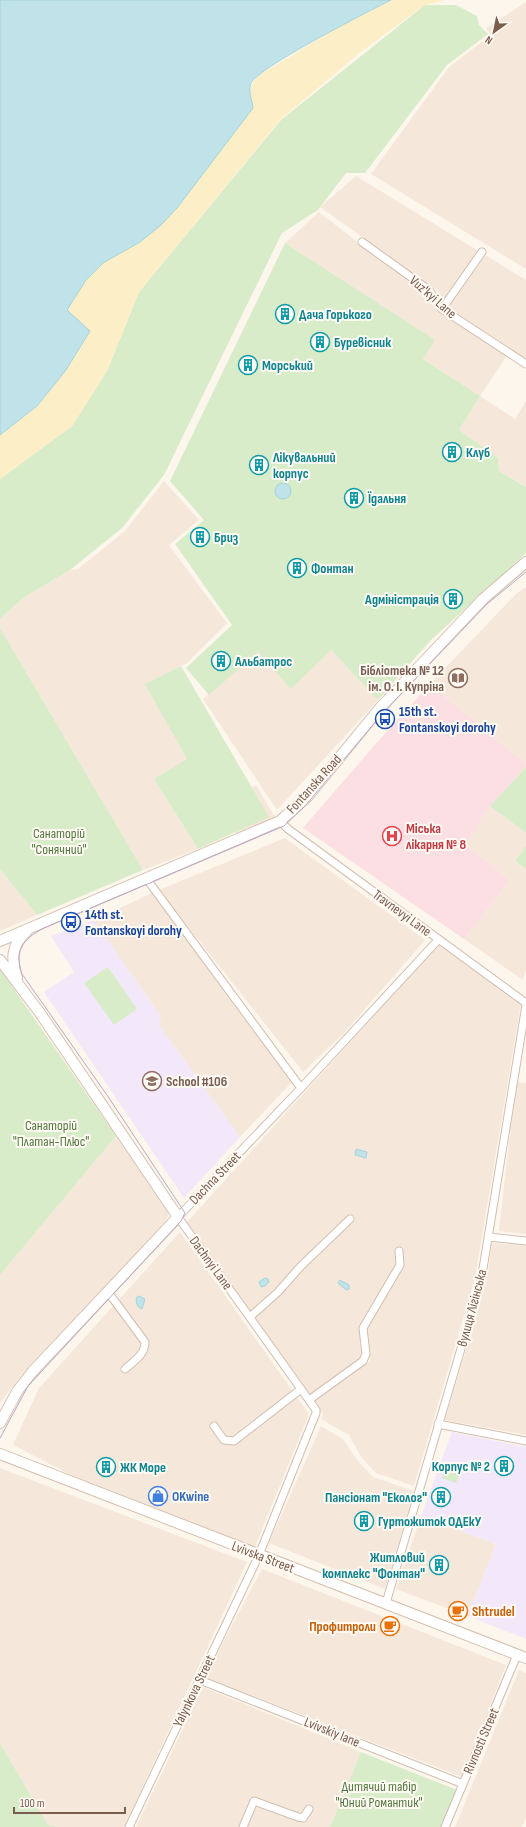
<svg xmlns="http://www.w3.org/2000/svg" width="526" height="1827" viewBox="0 0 526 1827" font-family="'Sofia Sans Condensed',sans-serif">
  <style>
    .residential { fill: #f5e8da }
    .education { fill: #f3e8fa }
    .medical { fill: #fbdfe3 }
    .green { fill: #d8ecc9 }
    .sand { fill: #fcefc7 }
    .water { fill: #bfe3e8; stroke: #a5d3da }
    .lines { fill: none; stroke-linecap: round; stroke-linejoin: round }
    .street-casing { stroke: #d1beb0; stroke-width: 9 }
    .secondary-casing { stroke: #d6c0b0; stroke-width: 12 }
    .street { stroke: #fff; stroke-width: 7 }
    .secondary { stroke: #fff; stroke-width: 10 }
    .tram { stroke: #b9a8c9; stroke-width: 1 }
    .labels { text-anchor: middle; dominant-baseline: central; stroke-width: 4; stroke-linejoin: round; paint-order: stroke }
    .street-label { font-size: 14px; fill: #7a5c4d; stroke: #fffaf3 }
    .culture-label { font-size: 14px; font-weight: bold; fill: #0d838f; stroke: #fffaf3; text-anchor: start }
    .education-label { font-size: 14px; font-weight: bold; fill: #785e54; stroke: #fffaf3; text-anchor: end }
    .transit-label { font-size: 14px; font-weight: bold; fill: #164399; stroke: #fffaf3; text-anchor: start }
    .health-label { font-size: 14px; font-weight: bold; fill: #be3a42; stroke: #fffaf3; text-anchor: start }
    .park-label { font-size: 14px; fill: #537a41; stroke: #fffaf3 }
    .shop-label { font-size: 14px; font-weight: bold; fill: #366cbe; stroke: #fffaf3; text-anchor: start }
    .food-label { font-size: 14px; font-weight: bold; fill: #c56008; stroke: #fffaf3; text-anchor: start }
  </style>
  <rect width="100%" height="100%" fill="#fdf6ec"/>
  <path class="residential" d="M526 2V269L371 174 449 67 491 35 486 28Z
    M356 176 526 280V361L444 306 438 291 320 207Z
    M319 212 365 248 424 290 434 300 508 354 480 396 515 419 526 401V487L499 471 498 458 459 430 480 396 423 359 434 340 285 243Z
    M164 481 199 520 169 545 227 623 187 663 146 684 188 759 154 779 198 849 143 870 0 628V619L23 598 70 570 78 569 125 531Z
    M526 587V764L430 684 517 593Z
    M331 650 378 700 277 810 203 699 258 652Z
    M256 785 279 824 241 841 220 807Z
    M490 806 526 833V846L515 861 526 869V970L523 980 464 939 510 880 465 844Z
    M285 838 425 940 344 1033 303 1072 159 890Z
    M0 869 37 915 0 931Z
    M154 892 292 1082 240 1137 158 1024 161 1017 94 920Z
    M440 943 521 1003 475 1278 414 1486 376 1473 361 1457 349 1435 321 1419 323 1414 314 1401 370 1361 365 1332 404 1266 401 1248H395L397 1265 359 1331 363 1356 310 1395 187 1222Z
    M516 1082 526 1083V1234L499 1231Z
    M116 1136 169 1212 166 1222 21 1375 0 1403V1275Z
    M180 1232 309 1414 255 1547 77 1478 13 1445 39 1388Z
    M492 1243 526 1246V1435L445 1420 487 1279Z
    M321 1426 343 1439 358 1461 373 1477 414 1491 385 1589 269 1543Z
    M0 1468 247 1562 124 1827H58L48 1825 0 1743Z
    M421 1516 496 1544 477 1593 465 1615 396 1589Z
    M262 1569 506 1665 462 1777 205 1677Z
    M519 1670 526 1673V1817L522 1827H455Z
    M203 1687 361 1752 330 1827H136Z"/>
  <path class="education" d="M94 920 161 1017 158 1024 240 1137 184 1198 44 992 74 972 51 936Z
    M452 1432 526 1447V1639L465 1615 477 1593 496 1544 421 1516Z"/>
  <path class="medical" d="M430 684 526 764V767L490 806 465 844 510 880 464 939 303 828 373 747Z"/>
  <path class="green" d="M425 5H456L477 16 479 25 488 34 447 65 365 173H346L318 210 282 233 164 475 122 528 70 570 23 598 0 619V479L72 426 107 371 139 292 281 120Z
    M285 243 435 340 423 359 480 396 459 430 498 458 499 471 526 487V553L430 641 378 700 331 650 291 689 258 652 209 695 186 668 232 625 175 544 204 520 170 481Z
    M0 628 143 870 37 915 0 869Z
    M181 666 269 817 198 849 154 779 187 759 145 684Z
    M526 767V833L490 806Z
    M526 846V869L515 861Z
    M108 967 137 1009 114 1025 84 983Z
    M0 969 116 1136 0 1275Z
    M446 1468 460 1473 456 1483 442 1478Z
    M0 1743 48 1825 58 1827H0Z
    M361 1752 457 1790 441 1827H330Z"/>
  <path class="sand" d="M391 0H445L425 5 362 51 281 119 139 292 107 371 72 426 0 479V435L37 406 66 370 90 331 67 310 86 280 103 263 140 242 160 226 177 208 253 108C251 94 247 88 258 76L337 28Z"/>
  <path class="water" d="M0 0H391C369 11 259 67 251 83 248 91 252 100 253 108L177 208 160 226 140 242 103 263 86 280 67 310 90 331 66 370 37 406 0 435Z
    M275 491a8 8 0 1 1 16 0a8 8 0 1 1-16 0Z
    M356 1149 367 1152 366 1158 355 1155Z
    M265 1278 268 1279 269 1282 265 1286 261 1287 259 1282Z
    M340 1280 349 1285V1289L346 1290 338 1283Z
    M139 1296 145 1299 142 1309C137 1308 135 1301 137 1297Z"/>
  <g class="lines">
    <defs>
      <path id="street" d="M362 242 429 290 442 309 526 364
        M442 309 482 252
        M280 821 288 829 526 1003
        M146 878 301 1088
        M488 1237 526 1241
        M108 1292 145 1342C145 1355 134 1361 125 1369
        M250 1317 278 1292 301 1266 350 1219
        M309 1400 363 1361 366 1354 363 1328 400 1265 399 1251
        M438 1424 526 1441
        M214 1426 224 1440 234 1441 301 1389
        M386 1603 481 1281 526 1005
        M200 1680 463 1784
        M129 1827 259 1555 316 1413V1410L178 1217 301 1088 438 940
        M243 1827 254 1801 298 1817 303 1818 309 1809
        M445 1827 517 1655"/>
      <path id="secondary" d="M0 941 280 821 308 796 380 708 483 599 526 562
        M0 960 40 1013 178 1217 33 1371 18 1390 0 1423
        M17 978C11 960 11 944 27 931
        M0 1454 526 1658"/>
    </defs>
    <use href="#street" class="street-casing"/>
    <use href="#secondary" class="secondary-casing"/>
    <use href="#street" class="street"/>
    <use href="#secondary" class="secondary"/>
    <path class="tram" d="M0 1438 28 1386 181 1221 185 1213 109 1098 22 974C14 950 23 939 44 928L284 826 305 806 381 715 487 604 526 572"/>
  </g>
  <defs>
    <symbol id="building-ring" viewBox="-11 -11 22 22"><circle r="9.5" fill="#fffaf3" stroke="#0f9aa8" stroke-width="1.5"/><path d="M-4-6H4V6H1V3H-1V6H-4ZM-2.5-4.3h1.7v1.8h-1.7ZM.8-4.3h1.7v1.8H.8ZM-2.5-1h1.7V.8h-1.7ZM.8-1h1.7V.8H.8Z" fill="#0f9aa8"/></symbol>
    <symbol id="library-ring" viewBox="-11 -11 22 22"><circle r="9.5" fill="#fffaf3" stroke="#8d6e63" stroke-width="1.5"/><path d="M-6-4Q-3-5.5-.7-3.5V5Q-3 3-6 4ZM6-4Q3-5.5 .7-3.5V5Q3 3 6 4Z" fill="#8d6e63"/></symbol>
    <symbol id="bus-ring" viewBox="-11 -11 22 22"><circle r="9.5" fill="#fffaf3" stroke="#1a4fb4" stroke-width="1.5"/><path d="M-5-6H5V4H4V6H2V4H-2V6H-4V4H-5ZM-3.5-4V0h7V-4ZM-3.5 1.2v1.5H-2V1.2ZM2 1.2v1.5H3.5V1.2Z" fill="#1a4fb4"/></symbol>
    <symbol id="hospital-ring" viewBox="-11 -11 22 22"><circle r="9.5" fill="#fffaf3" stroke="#e0444e" stroke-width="1.5"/><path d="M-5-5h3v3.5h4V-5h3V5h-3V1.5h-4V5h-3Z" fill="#e0444e"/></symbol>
    <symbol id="school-ring" viewBox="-11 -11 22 22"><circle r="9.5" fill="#fffaf3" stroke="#8d6e63" stroke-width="1.5"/><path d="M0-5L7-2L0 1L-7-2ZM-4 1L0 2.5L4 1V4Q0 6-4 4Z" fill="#8d6e63"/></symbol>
    <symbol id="shop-ring" viewBox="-11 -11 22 22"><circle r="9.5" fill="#fffaf3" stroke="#3f7fe0" stroke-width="1.5"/><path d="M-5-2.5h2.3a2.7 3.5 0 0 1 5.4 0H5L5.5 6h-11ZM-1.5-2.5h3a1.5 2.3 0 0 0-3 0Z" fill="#3f7fe0"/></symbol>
    <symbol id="cafe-ring" viewBox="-11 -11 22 22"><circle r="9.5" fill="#fffaf3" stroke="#e8710a" stroke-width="1.5"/><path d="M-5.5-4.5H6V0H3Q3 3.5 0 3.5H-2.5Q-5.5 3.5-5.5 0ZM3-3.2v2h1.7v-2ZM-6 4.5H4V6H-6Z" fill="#e8710a"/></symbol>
  </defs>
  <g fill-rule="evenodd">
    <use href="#building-ring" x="274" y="303" width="22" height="22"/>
    <use href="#building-ring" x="309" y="331" width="22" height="22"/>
    <use href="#building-ring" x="237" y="354" width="22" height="22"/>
    <use href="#building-ring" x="441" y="441" width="22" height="22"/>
    <use href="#building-ring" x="248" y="454" width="22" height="22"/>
    <use href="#building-ring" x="343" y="487" width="22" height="22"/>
    <use href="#building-ring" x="189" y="526" width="22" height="22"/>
    <use href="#building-ring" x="286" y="557" width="22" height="22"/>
    <use href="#building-ring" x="442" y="588" width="22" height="22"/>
    <use href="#building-ring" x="210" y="650" width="22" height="22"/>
    <use href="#library-ring" x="447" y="667" width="22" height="22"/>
    <use href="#bus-ring" x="374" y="708" width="22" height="22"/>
    <use href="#hospital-ring" x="381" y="825" width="22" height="22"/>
    <use href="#bus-ring" x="60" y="911" width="22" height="22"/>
    <use href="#school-ring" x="141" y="1070" width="22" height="22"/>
    <use href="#building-ring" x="493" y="1455" width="22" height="22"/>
    <use href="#building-ring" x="95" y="1456" width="22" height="22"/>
    <use href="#shop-ring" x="147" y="1485" width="22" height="22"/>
    <use href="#building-ring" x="430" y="1486" width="22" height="22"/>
    <use href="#building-ring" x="353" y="1510" width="22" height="22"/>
    <use href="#building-ring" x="428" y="1554" width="22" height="22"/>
    <use href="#cafe-ring" x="447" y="1600" width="22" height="22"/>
    <use href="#cafe-ring" x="379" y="1615" width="22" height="22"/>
  </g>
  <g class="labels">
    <g class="street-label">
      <text transform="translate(433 297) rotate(41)">Vuz'kyi Lane</text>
      <text transform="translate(314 784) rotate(-48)">Fontanska Road</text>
      <text transform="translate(402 913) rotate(36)">Travnevyi Lane</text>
      <text transform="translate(215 1178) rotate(-46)">Dachna Street</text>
      <text transform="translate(211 1263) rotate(54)">Dachnyi Lane</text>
      <text transform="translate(472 1308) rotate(-75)">вулиця Лігінська</text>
      <text transform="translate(263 1557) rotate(21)">Lvivska Street</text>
      <text transform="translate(194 1691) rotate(-64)">Yalynkova Street</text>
      <text transform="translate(332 1732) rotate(22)">Lvivskiy lane</text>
      <text transform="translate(481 1741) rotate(-67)">Rivnosti Street</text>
    </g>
    <g class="culture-label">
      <text x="299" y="314">Дача Горького</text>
      <text x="334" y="342">Буревісник</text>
      <text x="262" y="365">Морський</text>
      <text x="466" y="452">Клуб</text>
      <text x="273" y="457">Лікувальний<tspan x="273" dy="16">корпус</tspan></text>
      <text x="368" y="498">Їдальня</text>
      <text x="214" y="537">Бриз</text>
      <text x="311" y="568">Фонтан</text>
      <text x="439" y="599" text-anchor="end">Адміністрація</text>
      <text x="235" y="661">Альбатрос</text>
      <text x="490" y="1466" text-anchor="end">Корпус № 2</text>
      <text x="120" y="1467">ЖК Море</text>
      <text x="427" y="1497" text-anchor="end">Пансіонат "Еколог"</text>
      <text x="378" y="1521">Гуртожиток ОДЕкУ</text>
      <text x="425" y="1557" text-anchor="end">Житловий<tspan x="425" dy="16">комплекс "Фонтан"</tspan></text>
    </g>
    <g class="education-label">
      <text x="444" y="670">Бібліотека № 12<tspan x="444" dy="16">ім. О. І. Купріна</tspan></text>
      <text x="166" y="1081" text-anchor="start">School #106</text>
    </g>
    <g class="transit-label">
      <text x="399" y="711">15th st.<tspan x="399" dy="16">Fontanskoyi dorohy</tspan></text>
      <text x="85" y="914">14th st.<tspan x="85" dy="16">Fontanskoyi dorohy</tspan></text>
    </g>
    <g class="health-label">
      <text x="406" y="828">Міська<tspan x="406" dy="16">лікарня № 8</tspan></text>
    </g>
    <g class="park-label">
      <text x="59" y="833">Санаторій<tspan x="59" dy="16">"Сонячний"</tspan></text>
      <text x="51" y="1125">Санаторій<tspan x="51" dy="16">"Платан-Плюс"</tspan></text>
      <text x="379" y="1786">Дитячий табір<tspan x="379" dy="16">"Юний Романтик"</tspan></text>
    </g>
    <g class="shop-label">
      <text x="172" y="1496">OKwine</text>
    </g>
    <g class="food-label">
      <text x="472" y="1611">Shtrudel</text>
      <text x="376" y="1626" text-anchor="end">Профитроли</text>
    </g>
  </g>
  <g transform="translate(494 32) rotate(213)" stroke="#fffaf3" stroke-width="3" paint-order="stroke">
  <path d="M0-3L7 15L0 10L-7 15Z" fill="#7a5c4d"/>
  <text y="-6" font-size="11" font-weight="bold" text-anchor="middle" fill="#7a5c4d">N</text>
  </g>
  <path d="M14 1807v6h111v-6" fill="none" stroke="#7a5c4d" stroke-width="2"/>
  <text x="20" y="1807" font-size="12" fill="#7a5c4d" stroke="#fffaf3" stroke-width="3" paint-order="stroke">100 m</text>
</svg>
